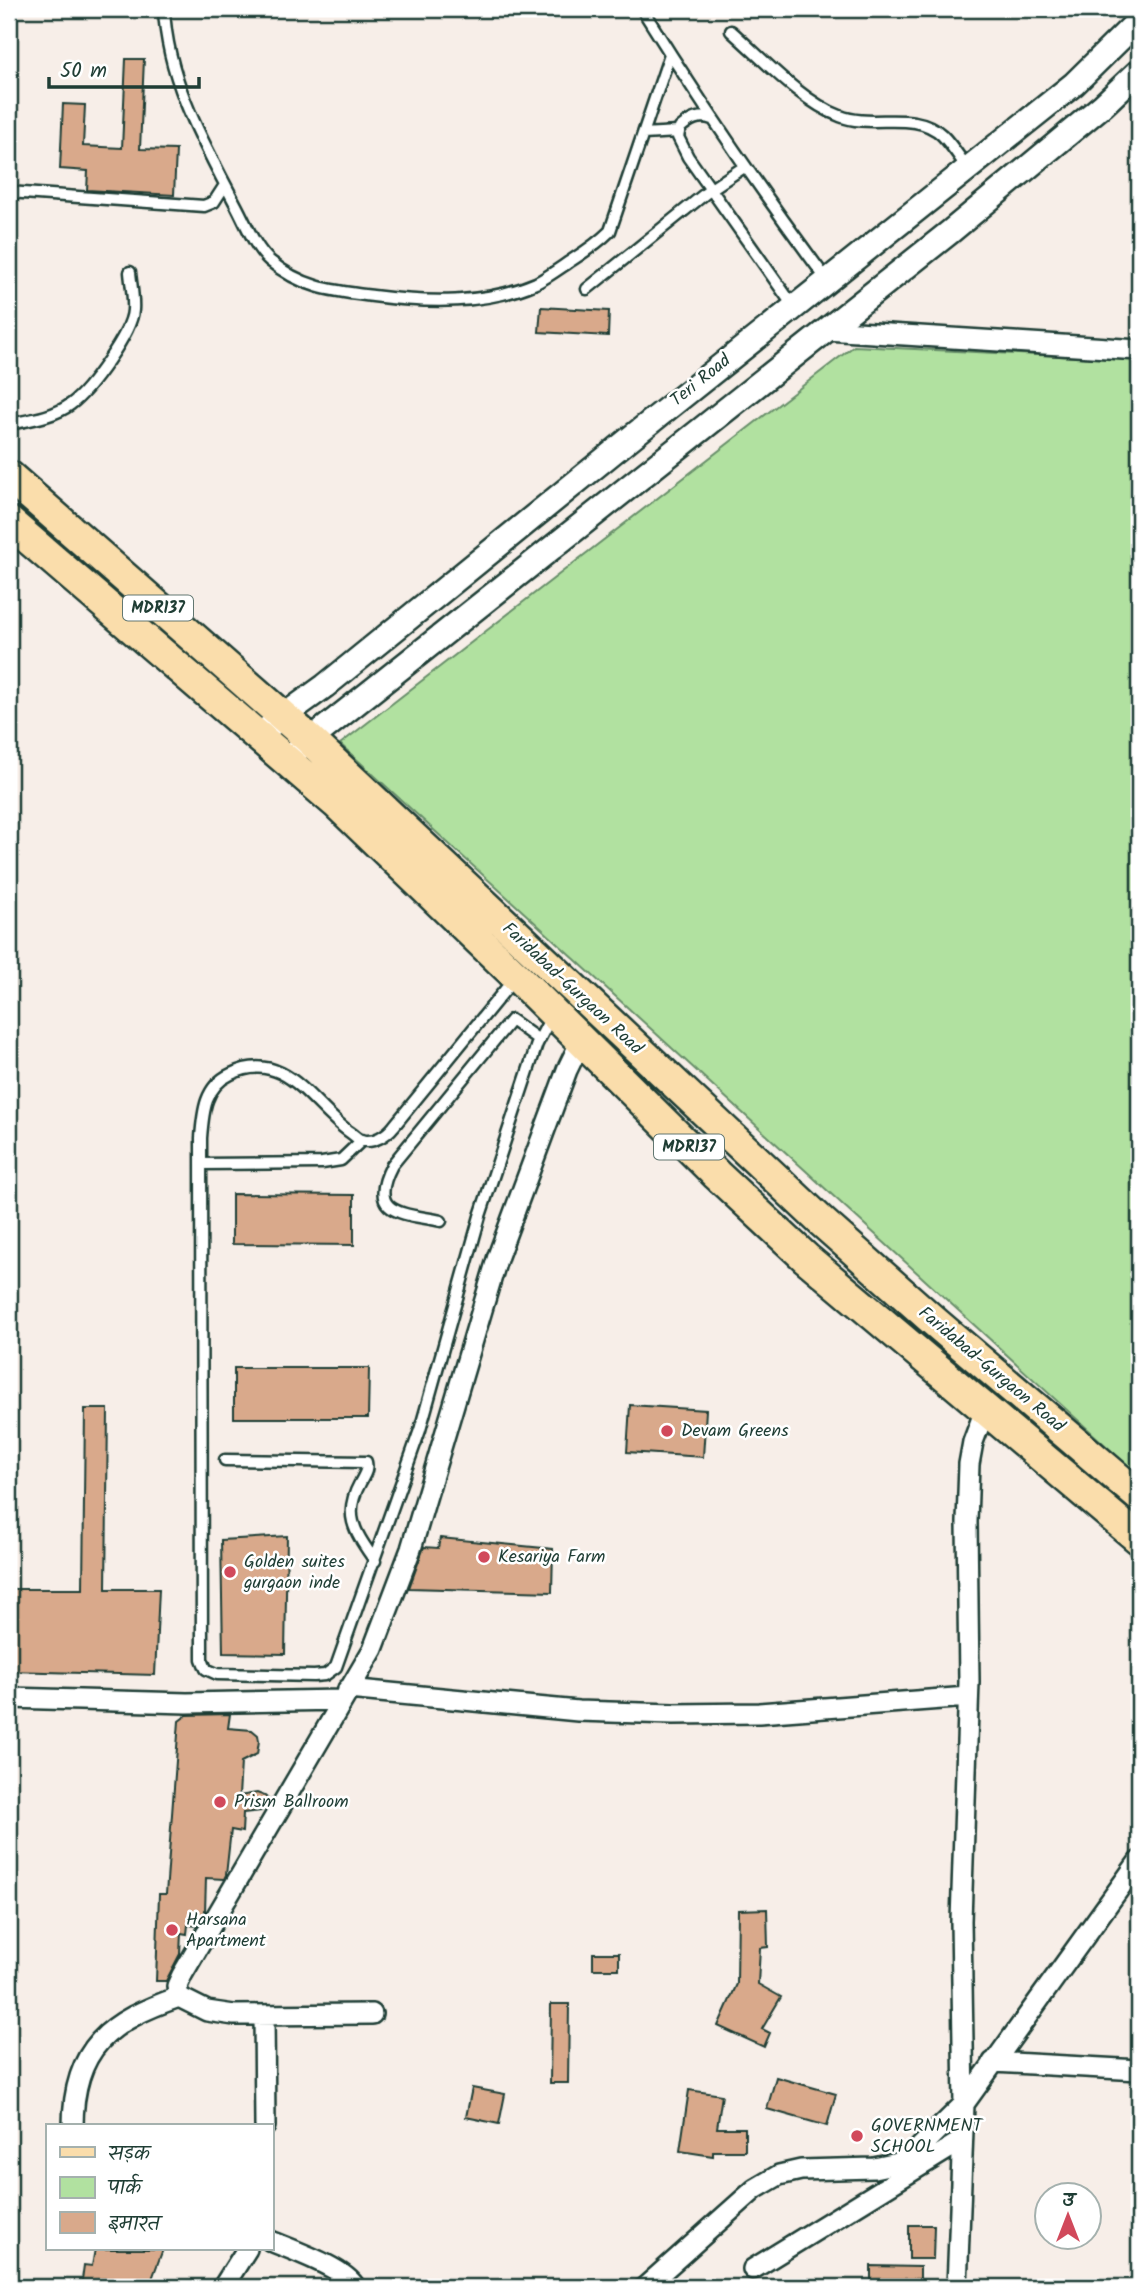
<svg xmlns="http://www.w3.org/2000/svg" width="1148" height="2296" viewBox="0 0 1148 2296" font-family="Kalam,'Playpen Sans Deva',sans-serif">
  <style>
    .green { fill: #b1e1a0; stroke: #688f6a; stroke-width: 2 }
    .building { fill: #d9a98b; stroke: #1f3d34; stroke-width: 2 }
    .lines { fill: none; stroke-linecap: round; stroke-linejoin: round }
    .service-casing { stroke: #1f3d34; stroke-width: 15 }
    .minor-casing { stroke: #1f3d34; stroke-width: 24 }
    .tertiary-casing { stroke: #1f3d34; stroke-width: 28 }
    .primary-casing { stroke: #1f3d34; stroke-width: 35 }
    .service { stroke: #fff; stroke-width: 10 }
    .minor { stroke: #fff; stroke-width: 19 }
    .tertiary { stroke: #fff; stroke-width: 23 }
    .primary { stroke: #faddab; stroke-width: 30 }
    .poi-dot { fill: #d1495b; stroke: #fff; stroke-width: 2.5 }
    .labels { text-anchor: middle; dominant-baseline: central; stroke-width: 5; stroke-linejoin: round; paint-order: stroke }
    .shield { fill: #fff; stroke: #627771; stroke-width: 2 }
    .shield-label { font-size: 16px; font-weight: bold; fill: #1f3d34 }
    .street-label { font-size: 18px; fill: #1f3d34; stroke: #fff }
    .poi-label { font-size: 18px; fill: #1f3d34; stroke: #fff; text-anchor: start }
  </style>
  <rect width="100%" height="100%" fill="#f7eee8"/>
  <filter id="ink" filterUnits="userSpaceOnUse"><feTurbulence type="fractalNoise" baseFrequency=".0143" numOctaves="2"/><feDisplacementMap in="SourceGraphic" scale="14" xChannelSelector="R" yChannelSelector="G"/><feConvolveMatrix kernelMatrix="1 2 1 2 8 2 1 2 1" color-interpolation-filters="sRGB"/></filter>
  <g filter="url(#ink)">
    <path class="green" d="M854 346 1139 360V1476L340 744Z"/>
    <path class="building" d="M126 59H144L140 149 176 150 174 195 87 190 88 171 60 169 63 104 85 105 83 146 122 148Z
      M541 307 609 311 608 336 539 332Z
      M232 1194 354 1195V1245L232 1244Z
      M234 1368H369L368 1418H234Z
      M630 1405 706 1410 703 1457 627 1452Z
      M85 1409H108L106 1589H159L155 1675 9 1671V1589H83Z
      M287 1536 285 1654 223 1653 221 1540Z
      M440 1538 553 1549 552 1592 409 1588 424 1547 438 1548Z
      M230 1714 228 1728 252 1730 258 1735 259 1741 257 1754 241 1762 239 1796 257 1793 265 1796 270 1801 261 1811 243 1813 242 1832 231 1830 226 1875 224 1879 206 1878 205 1912 197 1926 188 1925 187 1934 181 1933 180 1954 166 1981H156L159 1894H166L179 1721 187 1715Z
      M767 1909 768 1947 760 1948 758 1984 781 1997 762 2029 770 2033 764 2047 718 2026 737 1984 738 1910Z
      M593 1953H619V1969H593Z
      M551 2004H569L568 2083H550Z
      M776 2077 836 2094 827 2126 767 2109Z
      M472 2088 505 2094 499 2124 466 2117Z
      M689 2090 722 2095 717 2128H745V2151H713V2156L680 2151Z
      M909 2225H934L933 2259H909Z
      M95 2249H163L149 2287H81L84 2265 92 2266Z
      M871 2266 920 2267V2287H871Z"/>
    <g class="lines">
      <defs>
        <path id="service" d="M164 9C167 80 204 144 237 207 246 224 255 248 270 261 302 288 333 291 373 296 427 303 485 305 536 283 548 277 560 268 572 260 586 251 598 243 610 231L670 54
          M642 9C701 104 761 191 827 280
          M731 31C762 58 802 102 840 116 872 129 915 109 942 135 952 145 960 158 968 169
          M712 119C699 114 689 120 680 128L678 137 688 157 794 307
          M643 134 678 132
          M9 192 204 206 214 202 225 185
          M587 289 711 189 744 167
          M9 424C29 420 54 417 71 404 89 391 132 332 133 310 134 298 131 284 130 272
          M514 979 394 1126C387 1135 373 1144 361 1140 357 1139 352 1133 348 1131 311 1104 285 1048 231 1074 205 1086 203 1111 201 1138L202 1659 206 1669 217 1674 314 1676 325 1675 336 1667 420 1430 480 1216 537 1044 551 1017
          M201 1164 322 1163 341 1160 362 1140
          M441 1221C403 1213 366 1215 392 1165L511 1020 539 1040
          M225 1460 366 1462C368 1471 364 1475 360 1483 342 1516 356 1533 375 1561"/>
        <path id="minor" d="M826 330 1139 350
          M348 1689 578 1711 673 1714 759 1713 968 1697
          M9 1698 187 1703 341 1700
          M372 2014 234 2015 207 2011 179 1997 177 1986 182 1975 373 1649 411 1549 498 1256 567 1070 581 1041
          M264 2015 265 2126
          M993 2062 1139 2070
          M73 2126C73 2047 110 2021 179 1997
          M271 2241C292 2250 345 2268 355 2287
          M753 2269 961 2141
          M223 2287 247 2249
          M645 2287 755 2189 779 2175 801 2170 874 2168 898 2163 915 2152 964 2104 1139 1861
          M957 2287 964 2104 961 1921 969 1682 967 1522 969 1464 973 1442 985 1410"/>
        <path id="tertiary" d="M271 725 325 686 633 436 1074 84 1139 20
          M286 759 950 232 1103 105 1139 71"/>
        <path id="primary" d="M9 476 309 739 822 1222 936 1323 1139 1496
          M9 522 336 803 516 976 717 1175 806 1258 1139 1539"/>
      </defs>
      <use href="#service" class="service-casing"/>
      <use href="#minor" class="minor-casing"/>
      <use href="#tertiary" class="tertiary-casing"/>
      <use href="#primary" class="primary-casing"/>
      <use href="#service" class="service"/>
      <use href="#minor" class="minor"/>
      <use href="#tertiary" class="tertiary"/>
      <use href="#primary" class="primary"/>
    </g>
  </g>
  <g class="poi-dot">
    <circle cx="667" cy="1431" r="7"/>
    <circle cx="484" cy="1557" r="7"/>
    <circle cx="230" cy="1572" r="7"/>
    <circle cx="220" cy="1802" r="7"/>
    <circle cx="172" cy="1930" r="7"/>
    <circle cx="857" cy="2136" r="7"/>
  </g>
  <g class="labels">
    <g class="shield">
      <rect x="123" y="595.5" width="70" height="25" rx="5"/>
      <rect x="654" y="1134.5" width="70" height="25" rx="5"/>
    </g>
    <g class="shield-label">
      <text x="158" y="608">MDR137</text>
      <text x="689" y="1147">MDR137</text>
    </g>
    <g class="street-label">
      <text transform="translate(701 381) rotate(-39)">Teri Road</text>
      <text transform="translate(572 989) rotate(43)">Faridabad-Gurgaon Road</text>
      <text transform="translate(991 1370) rotate(40)">Faridabad-Gurgaon Road</text>
    </g>
    <g class="poi-label">
      <text x="681" y="1431">Devam Greens</text>
      <text x="498" y="1557">Kesariya Farm</text>
      <text x="244" y="1562">Golden suites<tspan x="244" dy="21">gurgaon inde</tspan></text>
      <text x="234" y="1802">Prism Ballroom</text>
      <text x="186" y="1920">Harsana<tspan x="186" dy="21">Apartment</tspan></text>
      <text x="871" y="2126">GOVERNMENT<tspan x="871" dy="21">SCHOOL</tspan></text>
    </g>
  </g>
  <rect width="1148" height="2296" fill="none" stroke="#fff" stroke-width="35"/>
  <rect x="18" y="18" width="1113" height="2261" fill="none" stroke="#1f3d34" stroke-width="2.5" filter="url(#ink)"/>
  <rect x="46" y="2124" width="228" height="126" fill="#ffffff" stroke="#a5b1ae" stroke-width="2"/>
  <rect x="60" y="2147" width="35" height="10" fill="#faddab" stroke="#a5b1ae" stroke-width="2"/>
  <text x="108" y="2160" font-size="21" fill="#1f3d34">सड़क</text>
  <rect x="60" y="2177" width="35" height="21" fill="#b1e1a0" stroke="#a5b1ae" stroke-width="2"/>
  <text x="108" y="2194" font-size="21" fill="#1f3d34">पार्क</text>
  <rect x="60" y="2212" width="35" height="21" fill="#d9a98b" stroke="#a5b1ae" stroke-width="2"/>
  <text x="108" y="2230" font-size="21" fill="#1f3d34">इमारत</text>
  <g transform="translate(1068 2216)"><circle r="33" fill="#ffffff" stroke="#a5b1ae" stroke-width="2"/>
  <path d="M0-5L12 26L0 18L-12 26Z" fill="#d1495b"/>
  <text y="-10" font-size="19" font-weight="bold" text-anchor="middle" fill="#1f3d34">उ</text>
  </g>
  <path d="M49 77v10h150v-10" fill="none" stroke="#1f3d34" stroke-width="3.5"/>
  <text x="60" y="77" font-size="21" fill="#1f3d34" stroke="#ffffff" stroke-width="5" paint-order="stroke">50 m</text>
</svg>
